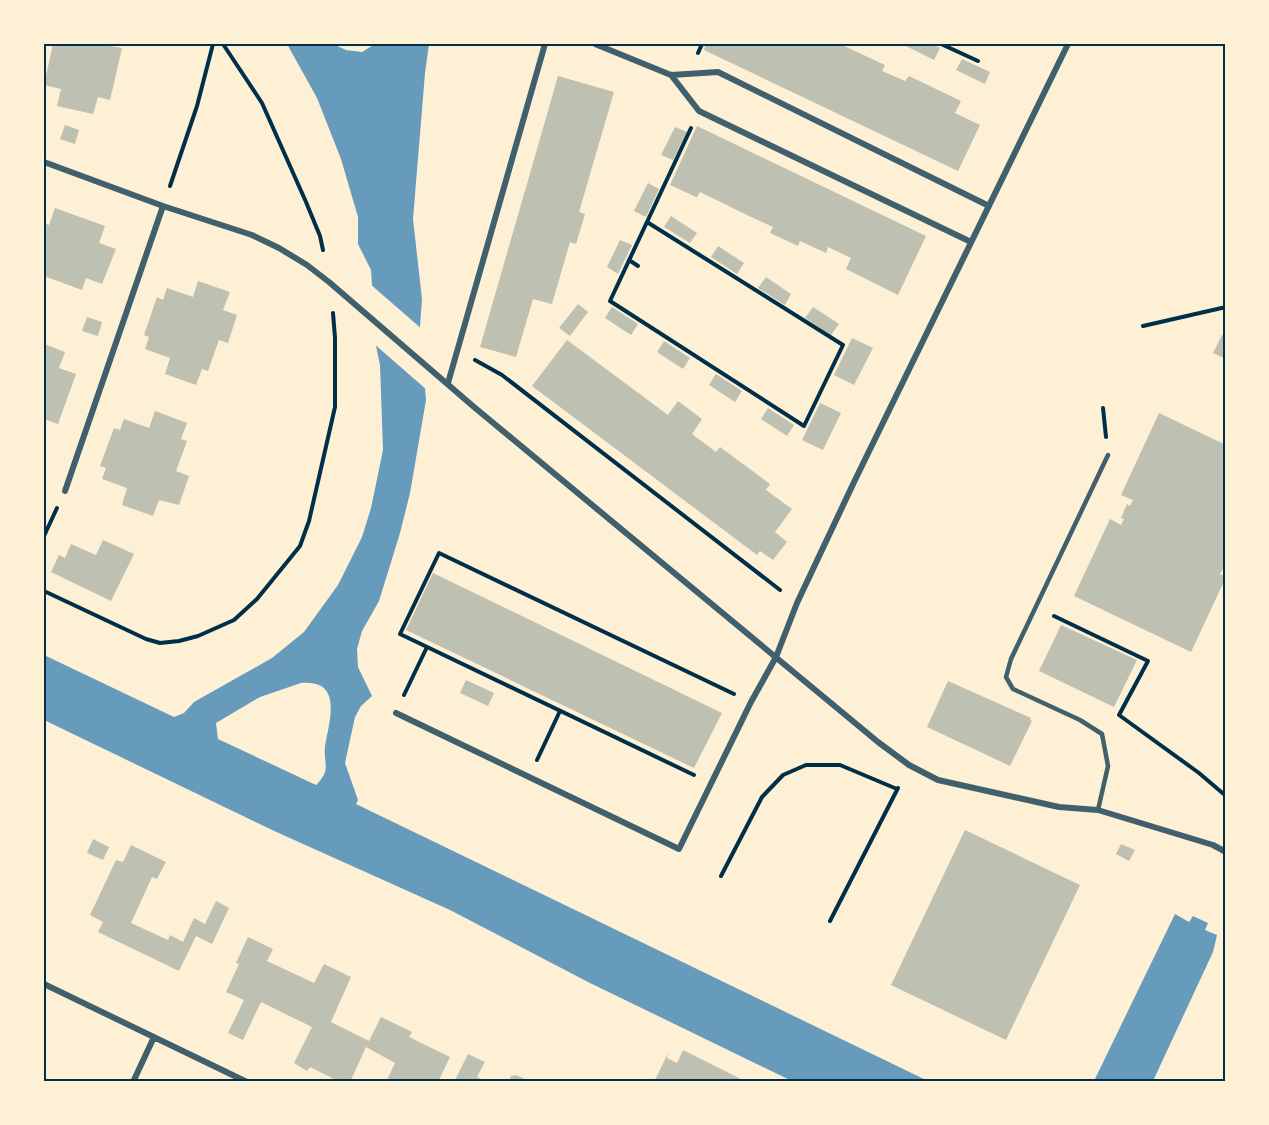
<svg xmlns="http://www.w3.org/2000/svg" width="1269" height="1125" viewBox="0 0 1269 1125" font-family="'Fira Sans Condensed',sans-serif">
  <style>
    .water { fill: #669bbc; fill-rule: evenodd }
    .pier { fill: #fdf0d5 }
    .building { fill: #bec0b2 }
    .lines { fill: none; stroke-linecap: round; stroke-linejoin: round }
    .path { stroke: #003049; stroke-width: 4 }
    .service { stroke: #3f606c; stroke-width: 4.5 }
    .minor { stroke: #3f606c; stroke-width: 6 }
    .neatline { fill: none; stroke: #003049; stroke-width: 2 }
  </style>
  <rect width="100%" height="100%" fill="#fdf0d5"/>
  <path class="water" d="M287 44H333L346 50 362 52 375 44H429L425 73 413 219 422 299 420 326 426 400 410 493 400 533 379 601 362 631 357 649 358 667 372 696 361 706 355 717 345 763 358 800 356 804 928 1081H792L590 983 450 910 272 830 44 720V655L174 717 184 713 194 702 272 658 304 632 338 585 362 537 371 508 383 450 380 365 376 346 371 270 358 244V217L341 159 317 98ZM301 683C344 679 329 722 325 746 323 763 332 769 316 785L218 739 216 723 260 697Z
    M1175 914 1189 922 1193 916 1208 923 1205 930 1217 935 1213 952 1153 1081H1094Z"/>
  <path class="pier" d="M369 283 423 330 427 390 373 343Z"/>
  <path class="building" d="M53 44H110V46L122 48 110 100 98 97 93 114 57 106 61 89 44 85Z
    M706 44H826L830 45 831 44H840L885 65 882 71 905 81 909 76 961 101 955 113 980 125 958 171 704 50Z
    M908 44H931L940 48 934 60 906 46Z
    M962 59 990 72 985 84 956 70Z
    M558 76 614 92 579 212 585 214 576 244 570 242 552 304 533 299 516 357 480 347Z
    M65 125 79 130 75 144 60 139Z
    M697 126 926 236 898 295 846 269 851 258 828 247 826 253 800 241 798 246 770 233 773 227 749 216 700 192 697 197H696L670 185Z
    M675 127 687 132 673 160 661 155Z
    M648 183 659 189 646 217 634 211Z
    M55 208 105 226 99 243 116 249 102 284 86 278 82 290 44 276V223L49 225Z
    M671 216 697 233 690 243 664 227Z
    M620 240 632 245 618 274 607 267Z
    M718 246 744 263 737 274 711 257Z
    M766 277 791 294 785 305 758 288Z
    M198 281 230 292 223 310 237 315 228 343 219 340 208 371 202 369 196 385 165 374 170 358 145 349 149 337 144 335 157 297 163 300 167 288 193 297Z
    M578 304 588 312 570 336 559 328Z
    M612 307 638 324 631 335 605 318Z
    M813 307 839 324 831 335 805 318Z
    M87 317 102 322 98 336 82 331Z
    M1222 335 1226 336V359L1213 353Z
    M852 338 873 348 854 385 834 375Z
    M567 340 668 415 678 401 702 419 692 434 716 452 720 447 770 484 766 490 792 509 775 532 787 542 773 560 760 551 757 555 532 386Z
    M664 341 690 358 683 369 657 352Z
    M44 344 65 352 59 368 76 374 58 424 44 419Z
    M716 374 742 391 735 402 709 385Z
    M820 403 841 413 823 450 802 440Z
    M768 408 794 425 787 436 761 419Z
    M155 411 187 423 181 439 187 441 176 471 189 476 179 505 159 500 153 516 122 505 127 488 102 479 106 468 100 466 114 428 120 430 124 419 149 428Z
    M1159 413 1226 445V563L1220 574 1226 577 1191 652 1074 596 1110 519 1121 525 1124 519 1121 518 1127 504 1130 506 1133 500 1121 495Z
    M103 540 134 554 111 601 51 572 59 555 65 558 71 544 96 555Z
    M433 573 722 713 694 768 406 630Z
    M1061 625 1137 660 1114 707 1039 671Z
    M466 680 494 693 488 706 460 693Z
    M948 681 1031 718 1030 720 1032 721 1010 766 927 727Z
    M965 830 1080 885 1006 1040 891 985Z
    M93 839 109 847 103 860 87 853Z
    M1121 844 1135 850 1129 861 1116 854Z
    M131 845 166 862 157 879 152 877 131 923 168 940 170 935 183 942 194 918 205 924 216 901 229 908 212 944 196 936 179 971 98 932 103 922 90 915 116 860 123 862Z
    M248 937 273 949 267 961 314 983 324 964 351 977 331 1022 369 1041 381 1017 412 1032 409 1037 450 1057 438 1082H386L395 1063 366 1047 350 1082H340L310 1067 307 1071 294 1063 312 1027 261 1002 243 1040 228 1033 244 1000 226 992 239 964 236 963Z
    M683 1050 747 1082H654L668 1053 667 1058 677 1063Z
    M468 1054 485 1062 477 1077 487 1082H454Z
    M516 1075 531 1082H509L511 1076Z"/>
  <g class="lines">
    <path class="path" d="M223 44 262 103 306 202 320 236 323 250
      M941 44 978 61
      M698 53 702 44
      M170 186 197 106 213 44
      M647 222 843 345 804 426 610 301 691 128
      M629 260 638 266
      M1143 326 1226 307
      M475 360 502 375 780 590
      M1103 408 1106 437
      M44 536 57 508
      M44 591 146 639 160 643 179 641 198 636 234 620 257 599 300 546 309 521 335 407V338L333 313
      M1054 616 1148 661 1119 715 1199 773 1226 796
      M404 695 427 647
      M537 760 560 711
      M694 775 400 634 439 553 734 694
      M721 876 762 797 783 775 806 765H840L897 789
      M830 921 898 788"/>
    <path class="service" d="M1098 810 1108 766 1102 734 1080 720 1013 689 1006 677 1011 659 1108 455"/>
    <path class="minor" d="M595 44 671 75 718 72 989 206
      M671 75 699 111 971 242
      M44 162 163 206 252 235 279 248 307 265 329 282 474 407 878 742 909 765 938 780 1059 807 1098 810 1213 845 1226 852
      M448 383 545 44
      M65 491 163 206
      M396 713 679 849 751 702 776 657 797 603 855 480 1068 44
      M44 984 247 1082
      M133 1082 154 1037"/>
  </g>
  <rect width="1269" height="1125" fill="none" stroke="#fdf0d5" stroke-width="90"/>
  <rect x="45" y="45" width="1179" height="1035" class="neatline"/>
</svg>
